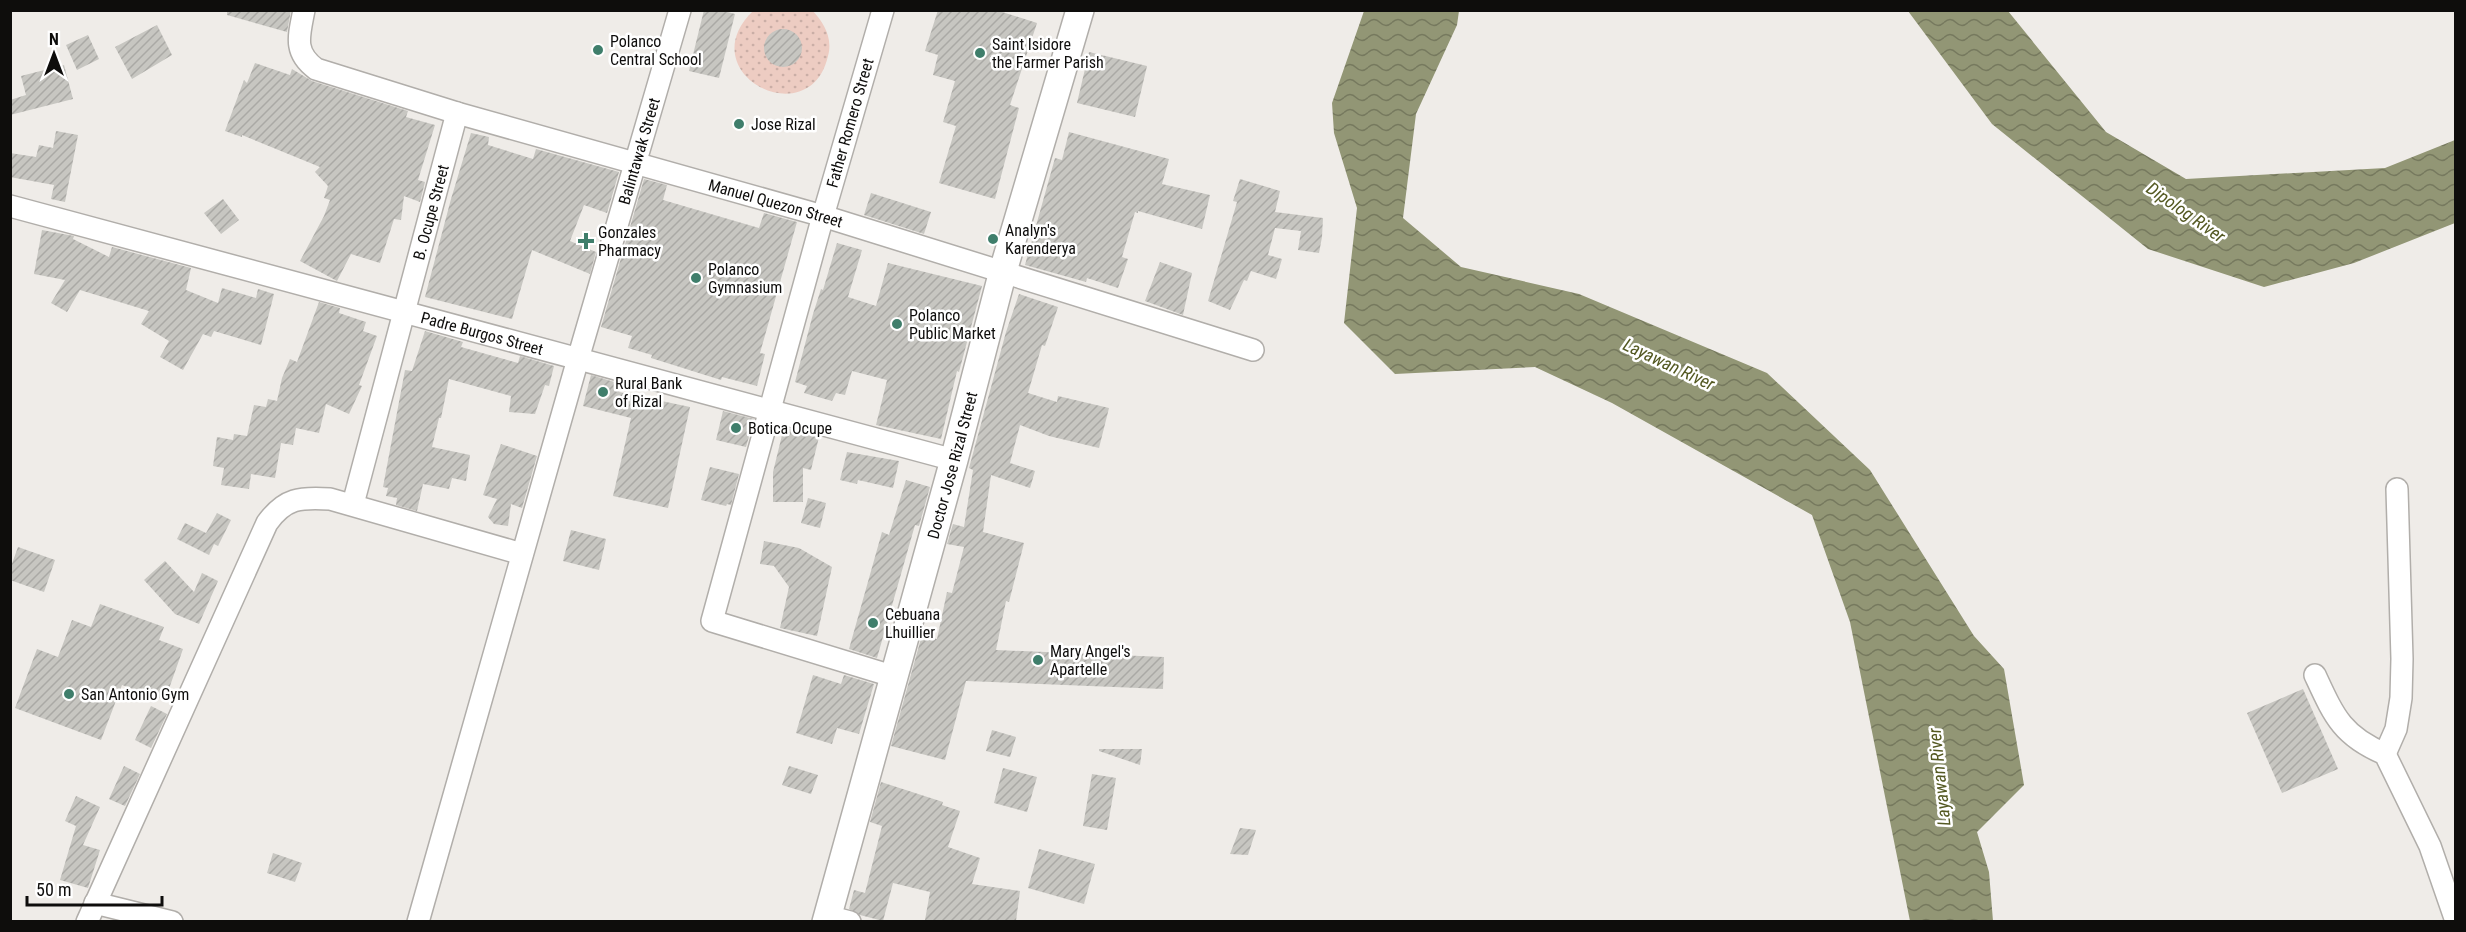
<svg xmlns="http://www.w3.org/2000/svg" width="2466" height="932" viewBox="0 0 2466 932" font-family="'Roboto Condensed',sans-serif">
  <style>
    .park { fill: url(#park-dots) }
    .water { fill: url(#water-waves) }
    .building { fill: url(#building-hatch) }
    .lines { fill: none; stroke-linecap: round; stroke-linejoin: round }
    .minor-casing { stroke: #b1aeaa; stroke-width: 24 }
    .major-casing { stroke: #b1aeaa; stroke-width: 30 }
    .minor { stroke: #fff; stroke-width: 21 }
    .major { stroke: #fff; stroke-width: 27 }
    .poi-dot { fill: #3f7e6b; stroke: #fff; stroke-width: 2 }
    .labels { text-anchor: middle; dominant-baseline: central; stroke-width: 5; stroke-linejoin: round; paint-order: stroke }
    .poi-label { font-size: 16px; fill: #0e0d0c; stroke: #fff; text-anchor: start }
    .street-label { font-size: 16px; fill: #0e0d0c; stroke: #fff }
    .water-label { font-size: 18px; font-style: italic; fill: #545922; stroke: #fff }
  </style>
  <defs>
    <pattern id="park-dots" width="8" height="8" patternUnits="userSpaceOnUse" patternTransform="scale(1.5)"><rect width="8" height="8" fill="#edccc2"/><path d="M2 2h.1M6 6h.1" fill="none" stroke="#caaea6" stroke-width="1.8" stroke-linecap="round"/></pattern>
    <pattern id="water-waves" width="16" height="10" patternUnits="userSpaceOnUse" patternTransform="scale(1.5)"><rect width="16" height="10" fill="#929675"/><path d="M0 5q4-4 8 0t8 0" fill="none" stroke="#76795e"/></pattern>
    <pattern id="building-hatch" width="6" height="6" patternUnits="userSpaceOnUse" patternTransform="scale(1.5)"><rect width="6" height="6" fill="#c7c6c1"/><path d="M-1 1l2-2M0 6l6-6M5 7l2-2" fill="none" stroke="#aaa9a5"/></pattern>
  </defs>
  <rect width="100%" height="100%" fill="#efece8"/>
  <path class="park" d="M812 10C824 23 833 38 828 56 810 136 689 73 753 11Z"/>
  <path class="water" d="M1364 11H1459L1457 25 1416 114 1403 218 1461 267 1579 294 1767 373 1870 470 1974 636 2004 669 2024 785 1977 832 1989 872 1993 921H1910L1850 622 1812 515 1612 403 1535 367 1395 374 1344 323 1357 208 1334 133 1332 103Z
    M1908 11H2008L2106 132 2186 179 2385 168 2455 140V223L2354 263 2264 287 2148 249 1992 124Z"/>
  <path class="building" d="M227 10H291L287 32 227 15Z
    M704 10H720L735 14 719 78 689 71Z
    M938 10H996L1037 23 1010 105 1019 108 995 199 939 183 956 126 943 122 955 81 933 75 938 55 925 51Z
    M157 25 172 55 132 79 115 47Z
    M764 48a19 19 0 1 1 38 0a19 19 0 1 1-38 0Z
    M88 35 99 59 77 70 66 45Z
    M1089 52 1147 66 1135 117 1077 103Z
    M255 63 290 75 292 69 312 81 408 111 406 117 435 125 418 180 425 182 420 202 404 196 401 220 394 219 380 263 351 254 337 281 300 261 324 216 330 200 324 198 328 186 315 172 320 167 242 135V137L225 131 244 80 247 83Z
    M64 65 73 99 10 115V100L26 95 21 76Z
    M56 131 78 135 65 202 51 199 54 185 10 177V153L36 157 39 145 53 148Z
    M1069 132 1169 159 1162 184 1210 195 1202 229 1138 211V213L1135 212 1122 257 1128 259 1118 288 1087 278 1086 282 1025 265 1055 158 1062 160Z
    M471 133 489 137 488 145 533 159 536 149 619 172 607 213 584 205 570 241 596 252 590 274 532 250 512 319 425 297 451 199Z
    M644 179 667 185 663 200 759 228 764 213 797 222 760 353 765 354 757 386 722 377 721 380 651 358 652 355 628 348 632 336 601 327Z
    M1240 179 1280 191 1275 212 1323 218 1322 237 1319 253 1298 250 1301 231 1275 228 1268 255 1282 259 1276 279 1251 271 1247 281 1244 280 1230 310 1208 301 1237 202 1233 201Z
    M871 193 931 212 924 234 864 215Z
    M223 199 239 220 221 234 204 213Z
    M42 230 74 236 73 239 109 257 112 247 191 268 186 290 218 303 222 288 256 298 258 289 274 294 261 345 214 331 211 337 203 334 183 370 160 357 169 341 141 324 149 311 80 290 67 312 51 303 65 280 34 274Z
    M837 243 862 250 848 297 876 306 888 263 982 286 959 372 957 371 941 439 876 425 887 380 852 371 845 395 836 393 832 401 804 393 807 386 795 382 813 314 821 289 823 290Z
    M1160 262 1192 273 1183 315 1145 301Z
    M1019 294 1058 307 1045 346 1042 345 1028 393 1057 402 1058 396 1109 408 1099 448 1049 436 1020 425 1010 463 1035 471 1030 488 991 475 983 532 1024 543 1009 602 1006 601 996 650 1164 657 1163 689 966 681 945 760 891 746 922 635 937 639 947 592 952 593 964 547 947 544 953 524 964 527 973 470 969 468 1006 332Z
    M319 302 340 308 339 313 366 322 363 331 377 336 359 385 362 386 349 414 326 404 319 433 296 428 293 445 281 443 275 478 251 474 249 489 221 485 224 468 213 466 217 437 233 440 234 434 247 436 254 405 266 407 268 399 277 401 282 378 290 359 297 362Z
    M425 331 463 342 461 347 518 363 520 356 554 366 549 386 545 385 535 414 509 412 511 396 449 379 441 418H439L432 447 470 455 466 481 452 478 449 489 423 484 417 511 396 505 397 498 386 496 388 488 383 487 405 370 412 371Z
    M591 375 621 384 619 392 690 407 668 508 613 496 631 418 583 406Z
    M723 411 754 419 746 447 716 440Z
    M784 427 819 437 811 470 803 468V502H773V472Z
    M501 444 537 456 522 508 511 504 508 526 494 524 488 517 497 499 483 495Z
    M847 452 899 461 893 488 858 480 857 484 840 480Z
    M710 467 739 474 731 505 727 504 726 506 701 500Z
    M906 480 930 487 919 526 915 525 877 658 849 649 882 532 889 535Z
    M808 498 826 503 820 528 801 523Z
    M217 513 231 520 218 546 214 544 209 555 177 539 185 523 206 533Z
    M571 530 606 539 599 570 563 561Z
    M764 541 799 548 832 567 817 636 780 628 789 587 774 566 760 564Z
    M18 547 55 560 44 592 10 580V569Z
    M165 561 194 592 202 573 218 581 199 624 175 614 144 580Z
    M100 604 164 627 159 640 183 649 165 700 122 685 101 740 15 708 37 649 58 657 72 620 91 627Z
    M813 675 841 684 844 675 874 684 859 734 837 728 832 744 796 733Z
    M2303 689 2338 769 2282 793 2247 713Z
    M151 706 167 714 151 748 135 740Z
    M992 730 1016 737 1010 757 986 751Z
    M1099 749H1142L1140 765 1099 751Z
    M124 766 140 774 125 806 109 799Z
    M789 766 818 775 811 794 782 785Z
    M1003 768 1037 777 1027 812 994 803Z
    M1092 774 1116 778 1107 830 1083 826Z
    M881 782 943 802 942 805 960 811 948 847 980 858 972 884 1020 891 1016 921 925 920 930 892 893 883 883 921 860 915 849 909 854 890 865 893 882 826 870 822Z
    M76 796 100 807 83 845 100 850 88 888 60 880 76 826 65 821Z
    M1240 828 1256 830 1248 855 1230 854Z
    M1039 849 1095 864 1084 904 1028 888Z
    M273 853 302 863 295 882 267 873Z"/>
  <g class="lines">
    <defs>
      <g id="minor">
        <path id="s1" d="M304 10C299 36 293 52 316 69L457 113 823 216 1253 350"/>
        <path d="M883 10 823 216 712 621 892 676"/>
        <path id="s2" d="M10 206 954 460"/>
        <path id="s3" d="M353 504 457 113"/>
        <path d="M2315 675C2334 716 2342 736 2385 754L2430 846 2456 921"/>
        <path d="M2385 754 2396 729 2401 698 2402 659 2397 489"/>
        <path d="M95 903 172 922"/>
        <path d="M827 916 850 922"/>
        <path d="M87 922 267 523C285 498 300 497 330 499L522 554"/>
        <path id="s4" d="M418 922 578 359 680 10"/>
      </g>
      <g id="major">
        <path id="s5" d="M826 922 954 460 1003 271 1080 10"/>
      </g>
    </defs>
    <use href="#minor" class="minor-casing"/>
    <use href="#major" class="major-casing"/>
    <use href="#minor" class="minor"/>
    <use href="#major" class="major"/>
  </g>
  <g class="poi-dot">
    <circle cx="598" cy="50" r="6"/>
    <circle cx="980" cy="53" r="6"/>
    <circle cx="739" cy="124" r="6"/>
    <circle cx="993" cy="239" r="6"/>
    <path d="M583 232h6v6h6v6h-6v6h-6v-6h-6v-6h6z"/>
    <circle cx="696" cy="278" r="6"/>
    <circle cx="897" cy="324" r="6"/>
    <circle cx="603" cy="392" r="6"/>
    <circle cx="736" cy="428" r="6"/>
    <circle cx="873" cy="623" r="6"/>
    <circle cx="1038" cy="660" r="6"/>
    <circle cx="69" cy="694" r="6"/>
  </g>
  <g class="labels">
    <g class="poi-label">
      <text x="610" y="41">Polanco<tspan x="610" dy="18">Central School</tspan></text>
      <text x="992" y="44">Saint Isidore<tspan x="992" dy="18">the Farmer Parish</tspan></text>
      <text x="751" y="124">Jose Rizal</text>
      <text x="1005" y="230">Analyn's<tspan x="1005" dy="18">Karenderya</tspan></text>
      <text x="598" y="232">Gonzales<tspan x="598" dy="18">Pharmacy</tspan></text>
      <text x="708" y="269">Polanco<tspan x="708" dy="18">Gymnasium</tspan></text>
      <text x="909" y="315">Polanco<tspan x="909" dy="18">Public Market</tspan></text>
      <text x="615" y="383">Rural Bank<tspan x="615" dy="18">of Rizal</tspan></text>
      <text x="748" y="428">Botica Ocupe</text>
      <text x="885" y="614">Cebuana<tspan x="885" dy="18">Lhuillier</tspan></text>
      <text x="1050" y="651">Mary Angel's<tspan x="1050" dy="18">Apartelle</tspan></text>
      <text x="81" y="694">San Antonio Gym</text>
    </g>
    <g class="street-label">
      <text transform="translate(850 123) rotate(-74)">Father Romero Street</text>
      <text stroke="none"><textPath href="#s4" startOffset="802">Balintawak Street</textPath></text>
      <text stroke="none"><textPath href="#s1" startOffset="544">Manuel Quezon Street</textPath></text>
      <text stroke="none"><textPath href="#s3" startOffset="302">B. Ocupe Street</textPath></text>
      <text stroke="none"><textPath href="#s2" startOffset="489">Padre Burgos Street</textPath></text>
      <text stroke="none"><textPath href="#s5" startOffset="474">Doctor Jose Rizal Street</textPath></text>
    </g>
    <g class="water-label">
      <text transform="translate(2186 212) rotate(35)">Dipolog River</text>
      <text transform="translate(1669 364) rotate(25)">Layawan River</text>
      <text transform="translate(1939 777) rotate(-96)">Layawan River</text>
    </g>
  </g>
  <rect width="2466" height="932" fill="none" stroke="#0e0d0c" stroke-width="24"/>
  <g transform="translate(54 54)" stroke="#ffffff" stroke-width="4.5" paint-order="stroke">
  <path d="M0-4.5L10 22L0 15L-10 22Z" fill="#0e0d0c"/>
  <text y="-9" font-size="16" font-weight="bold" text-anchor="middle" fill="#0e0d0c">N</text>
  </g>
  <path d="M27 896v9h135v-9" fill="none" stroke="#0e0d0c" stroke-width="3"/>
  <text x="36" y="896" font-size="18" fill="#0e0d0c" stroke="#ffffff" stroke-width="4.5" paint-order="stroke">50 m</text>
</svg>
